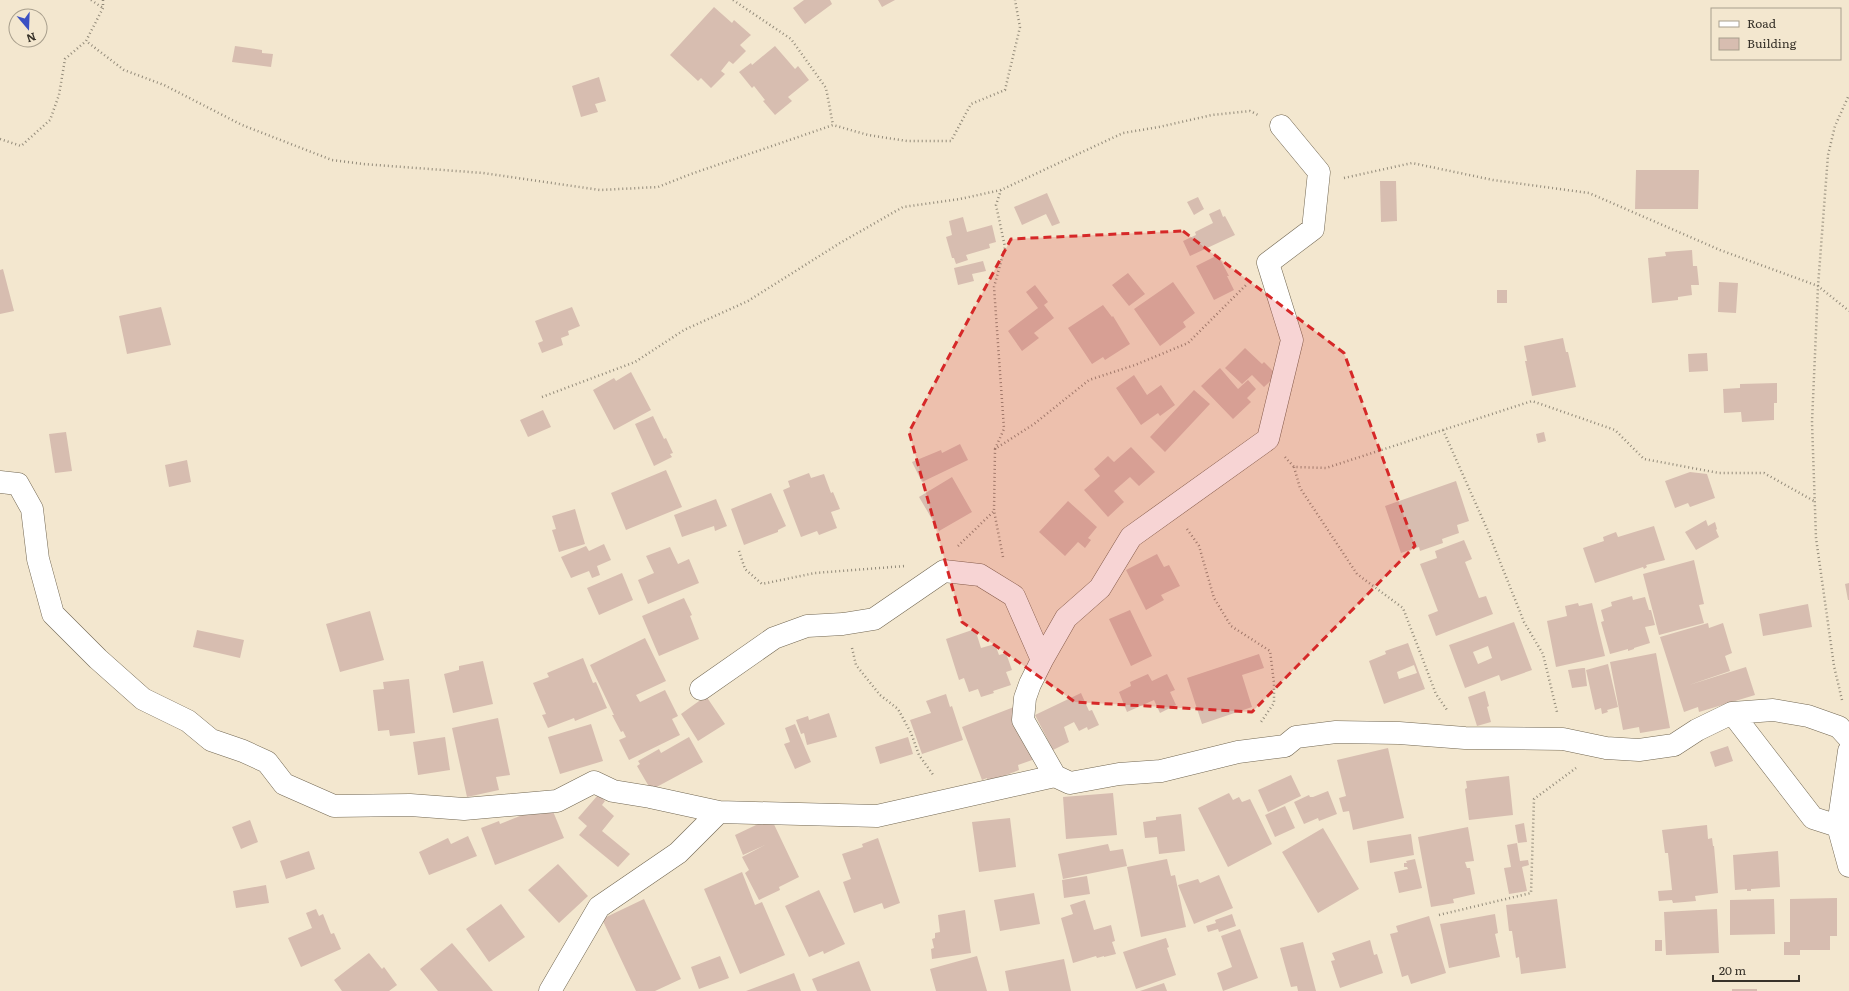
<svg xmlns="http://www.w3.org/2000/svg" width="1849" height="991" viewBox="0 0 1849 991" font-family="Literata,serif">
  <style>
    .building { fill: #d7bdb0; fill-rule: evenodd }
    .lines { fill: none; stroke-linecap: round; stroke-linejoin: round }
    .minor-casing { stroke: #726752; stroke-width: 23 }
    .path { stroke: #938b7a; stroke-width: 2.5; stroke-dasharray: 1 3; stroke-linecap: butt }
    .minor { stroke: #fff; stroke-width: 22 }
    .marked { fill: #d62828; fill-opacity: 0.2; stroke: #d62828; stroke-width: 3; stroke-dasharray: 8 5; stroke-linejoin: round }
  </style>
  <rect width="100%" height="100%" fill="#f3e7cf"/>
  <path class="building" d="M804 0H830L832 4 805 24 793 8Z
    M878 0H895L882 7Z
    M714 7 732 23 734 20 751 35 740 45 746 51 733 64 729 61 721 71 725 74 711 88 701 78 698 81 670 55Z
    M235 46 262 50V53L273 54 271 67 232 62Z
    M775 46 795 69 798 66 809 80 788 97 792 101 775 115 763 101 765 100 754 86 752 88 739 72 751 63 752 65Z
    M599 77 606 101 595 104 598 112 581 117 572 86Z
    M1636 170H1699L1698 209H1635Z
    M1380 181H1396L1397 221 1381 222Z
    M1047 193 1060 223 1052 226 1046 214 1022 225 1014 207Z
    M1198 197 1204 209 1194 215 1187 202Z
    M1220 209 1223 217 1225 216 1235 235 1190 256 1183 241 1196 235 1195 232 1213 223 1209 214Z
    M963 217 967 232 992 225 996 242 989 244 990 248 966 255 968 260 956 264 954 258H952L946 237 952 235 949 221Z
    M1692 250 1693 266H1697L1699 285H1691L1692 295 1678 297V300L1652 303 1648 258 1666 256 1665 252Z
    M1218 255 1229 276H1227L1234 290 1214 300 1196 266Z
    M983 261 986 271 972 274 974 281 958 285 954 268Z
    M3 269 14 311 0 314V270Z
    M1128 273 1145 294 1129 306 1112 285Z
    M1173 282 1195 313 1183 322 1186 327 1160 346 1134 309Z
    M1719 282 1738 283 1736 313 1718 312Z
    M1035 285 1048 302 1044 305 1054 318 1034 333 1039 338 1022 351 1008 331 1038 308 1026 292Z
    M1497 290H1507V303H1497Z
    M1103 305 1112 317 1113 316 1130 344 1105 360 1103 357 1092 364 1068 328Z
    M161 307 171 345 127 354 119 316Z
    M572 307 580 326 568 331 569 335 561 338 563 345 542 353 538 343 543 341 535 321Z
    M1563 338 1566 352H1568L1576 387 1532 396 1525 361H1527L1524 346Z
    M1245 348 1262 364 1264 362 1277 375 1264 387 1252 375 1242 384 1225 368Z
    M1707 353 1708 371 1689 372 1688 354Z
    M1220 368 1238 389 1248 380 1256 389 1247 398 1251 402 1233 419 1201 386Z
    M631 372 651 410 614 430 593 390 614 378 616 381Z
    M1134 375 1147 395 1161 385 1175 405 1160 416 1158 413 1141 425 1116 388Z
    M1777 383V403H1774V420L1742 422 1741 412 1724 413 1723 389 1740 388V384Z
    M1194 390 1210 404 1165 452 1150 437Z
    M543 410 551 427 528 437 520 420Z
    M653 416 664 439 666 438 673 453 670 454 672 457 654 466 635 424Z
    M66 432 72 471 55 473 49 434Z
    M1544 432 1546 441 1538 443 1536 434Z
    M960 444 968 460 922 482 912 462 941 450 942 453Z
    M1131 447 1155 472 1139 486 1130 477 1114 491 1124 502 1108 517 1084 490 1100 476 1094 469 1108 456 1114 462Z
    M187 460 191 482 169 487 165 465Z
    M666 470 682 507 626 530 611 493Z
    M1690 472 1707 474 1715 498 1690 507 1688 503 1675 508 1665 481Z
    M809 473 811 478 824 474 831 493 833 492 840 509 831 512 837 528 819 535 817 531 801 537 783 490 790 487 788 481Z
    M952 477 972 512 939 531 919 497Z
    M1456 481 1469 521 1457 525 1459 533 1442 539 1443 543 1420 551 1419 547 1401 553 1385 506Z
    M771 493 786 526 778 530V532L744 545 731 509Z
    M716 499 727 526 715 531 714 526 682 537 674 515Z
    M1068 501 1097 527 1088 538 1091 540 1085 548 1078 542 1065 556 1039 532Z
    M575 509 585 544 559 552 552 530 556 529 552 516Z
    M1706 520 1708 526 1715 522 1717 529 1716 530 1719 537 1696 550 1685 532Z
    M1654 526 1665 560 1646 565 1647 567 1644 569 1643 567 1595 583 1583 548 1604 541 1603 537 1616 532 1618 537Z
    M1464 540 1472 559 1465 562 1479 598 1486 596 1493 614 1436 636 1428 615 1438 611 1420 564 1437 558 1435 551Z
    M604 544 611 560 597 566 600 575 592 578 589 571 571 578 561 557 586 546 589 551Z
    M670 547 678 564 689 559 699 583 648 604 638 580 654 573 646 556Z
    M1157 554 1164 567 1169 565 1180 586 1161 595 1164 600 1146 610 1126 570Z
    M1694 560 1704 604 1699 605 1704 623 1659 635 1643 574Z
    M622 573 633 600 599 615 587 588Z
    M1849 583V600H1848L1845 584Z
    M1632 596 1633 600 1645 597 1649 610H1651L1655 625 1645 627 1650 643 1634 648V649L1628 651V649L1610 654 1601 622 1604 621 1601 610 1612 606 1611 602Z
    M684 598 692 615 690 616 699 639 659 656 642 616Z
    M1578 603 1579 606 1592 603 1605 656 1556 667 1547 621 1567 616 1565 606Z
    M1808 604 1812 627 1763 636 1759 614Z
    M1130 610 1152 656 1131 666 1109 619Z
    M370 611 384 660 340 672 326 624Z
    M1514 622 1532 670 1501 681 1499 675 1465 688 1449 645ZM1488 646 1492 658 1478 664 1473 652Z
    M1708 623 1709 628 1723 623 1732 653 1725 656 1730 671 1689 685 1746 667 1755 695 1699 712 1698 707 1684 712 1660 637Z
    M975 629 981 648 995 644 999 655 1006 653 1012 670 1006 672 1011 685 993 691 994 693 981 697 978 689 969 692 964 678 959 680 946 639Z
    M197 630 244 640 240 658 193 647Z
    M645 638 666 681 636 695 640 702 665 690 678 716 672 719 680 735 629 760 619 740 626 737 623 731 621 732 612 715H614L590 665Z
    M1408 643 1425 689 1384 704 1369 661 1386 654 1385 651ZM1414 665 1417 673 1399 679 1397 672Z
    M1656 653 1670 728 1640 733 1639 727 1623 730 1610 662Z
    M1259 654 1264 668 1242 675 1252 707 1202 724 1187 678Z
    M583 658 593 683 596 682 607 708 575 721 574 718 548 728 542 715 546 714 533 683 549 677 547 673Z
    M483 661 493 704 453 713 444 674 459 670V666Z
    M1608 664 1618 707 1607 710 1608 712 1602 714 1601 708 1595 710 1586 670Z
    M1583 668H1585L1587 686 1572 688 1568 670Z
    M1148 674 1152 681 1167 674 1175 690 1170 692 1176 705 1160 713 1154 700 1127 712 1119 692 1131 686 1130 682Z
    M409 679 415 733 390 736 389 730 378 731 373 690 384 689 383 682Z
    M1485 691 1489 706 1487 707 1491 722 1477 726 1468 697Z
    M1081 693 1089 711 1092 710 1099 725 1088 730 1087 727 1079 731 1074 722 1064 727 1069 742 1053 750 1035 715Z
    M946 694 950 707 952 706 963 740 922 754 910 720 931 713 926 701Z
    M706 696 725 724 698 741 681 714Z
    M1014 707 1035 759 1018 765 1019 770 988 782 987 778 982 780 962 727Z
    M829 713 837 737 807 745 804 733 801 734 796 720 808 716 809 720Z
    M498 718 510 775 496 777 499 790 467 797 452 728Z
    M591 724 603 761 560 774 548 737Z
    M795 724 811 762 795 769 784 744 790 742 785 728Z
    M445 737 450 770 418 775 413 742Z
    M689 737 703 762 651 790 637 766 640 764 638 761 659 749 661 753Z
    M908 737 913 754 880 764 875 747Z
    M1728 746 1733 761 1715 767 1710 752Z
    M1388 748 1404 818 1353 830 1349 811 1343 812 1339 798 1346 796 1337 760Z
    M1291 775 1301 796 1268 812 1258 790Z
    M1509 776 1513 815 1469 820 1465 789 1467 788 1466 781Z
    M1328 791 1337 814 1319 821 1318 818 1304 824 1294 802 1309 795 1310 797H1313Z
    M1113 793 1117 835 1066 839 1063 797Z
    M1229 793 1233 800 1239 797 1242 802 1250 799 1272 844 1228 867 1198 808Z
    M598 795 605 801 602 805 614 816 602 831 630 854 618 867 579 835 587 826 578 818Z
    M550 804 564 838 495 865 481 828 499 821 500 824Z
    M1285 806 1295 828 1275 837 1265 815Z
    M1181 814 1185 851 1159 854 1157 837 1145 838 1143 822 1156 820V817Z
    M771 818 799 877 779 887 780 890 759 900 745 873 749 870 742 857 765 845 743 855 735 835Z
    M1010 818 1016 867 979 872 972 822Z
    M250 820 258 842 241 849 232 827Z
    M1524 823 1527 842 1518 843 1515 825Z
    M1707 825 1708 839 1712 838 1713 846H1714L1718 893 1695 896 1696 901 1673 903 1672 900 1659 901 1658 891 1672 890 1668 853H1665L1662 830Z
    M1468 827 1474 861 1465 862 1467 868H1470L1475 894 1453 899 1454 903 1431 907 1418 837Z
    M1323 828 1359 889 1318 913 1282 852Z
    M1411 834 1414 855 1370 863 1367 841Z
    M468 836 477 856 429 875 419 852 448 838 451 844Z
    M878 838 900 903 884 909 882 903 854 913 843 882 851 879 842 854 863 847 862 844Z
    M1517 843 1520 861 1528 860 1529 865 1522 867 1527 891 1509 894 1504 868 1511 867 1507 845Z
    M1108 844 1110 851 1123 849 1127 866 1063 879 1058 854Z
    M309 851 315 869 286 879 280 861Z
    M1778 851 1780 887 1751 889V891H1747V889L1735 890 1733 855Z
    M1167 859 1171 876 1175 875 1186 927 1141 937 1127 867Z
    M1415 859 1422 888 1399 893 1394 872 1408 869 1407 867H1404V863H1407L1406 861Z
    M558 864 588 896 559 923 528 890Z
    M742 872 755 905 762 902 785 955 740 974 704 889Z
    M1219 875 1233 908 1194 924 1178 885 1198 879 1200 883Z
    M1087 876 1090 894 1064 898 1062 880Z
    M266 885 269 903 236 908 233 891Z
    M819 890 845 944 824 954 823 951 809 957 785 906Z
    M1034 893 1040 924 1000 931 994 900Z
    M1837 898V936H1830V950H1800V955H1784V942H1790V899Z
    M644 899 681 979 655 991H636L602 919Z
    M1557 899 1566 968 1521 974 1519 957 1516 958 1512 931H1509L1506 905Z
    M1774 899 1775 934 1730 935V900Z
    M1085 900 1094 930 1111 925 1115 941 1112 942 1116 954 1104 957V956L1097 958 1096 956 1073 963 1061 918 1073 914 1070 905Z
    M501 904 525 937 489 962 466 929Z
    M316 909 319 916 323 914 331 934 334 933 341 949 301 967 288 938 312 928 306 913Z
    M1717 909 1719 953 1666 955 1664 912Z
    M965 910 971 953 932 959 931 949 934 948 932 939 935 938V933L940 932 938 915Z
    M1232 914 1236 926 1219 932 1218 929 1208 932 1206 926 1216 923 1215 920Z
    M1495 914 1498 933 1495 934 1500 957 1449 968 1440 924Z
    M1429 916 1446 973 1411 984 1408 975 1402 977 1390 934 1398 932 1396 926Z
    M1240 929 1258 978 1223 991 1217 973 1232 967 1221 936Z
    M1166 938 1169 947 1167 948 1176 975 1136 989 1123 952Z
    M1370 940 1374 955 1377 954 1383 973 1340 988 1331 961 1335 960 1332 953Z
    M1655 940H1662V951H1655Z
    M1303 942 1316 991H1298L1297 986 1291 987 1280 948Z
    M452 943 493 991H438L420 969Z
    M369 953 382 969 384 967 397 985 389 991H342L334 980Z
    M720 956 729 978 699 989 691 967Z
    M977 956 987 991H936L930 969Z
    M1064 959 1071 991H1009L1005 971Z
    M859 961 871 991H817L812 979Z
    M794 973 801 991H746Z
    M1164 983 1167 991H1140Z
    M1732 989H1757V991H1732Z"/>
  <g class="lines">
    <defs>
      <path id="minor" d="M0 482 18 484 32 509 38 559 53 614 98 659 143 699 188 721 211 740 243 751 267 762 284 784 334 806 410 805 464 809 557 801 594 782 613 791 650 797 719 812
        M1042 660 1066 618 1100 588 1131 537 1268 439 1292 340 1268 263 1313 229 1319 172 1281 126
        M701 689 774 638 807 626 843 624 874 619 944 571 980 575 1014 596 1042 660 1030 684 1025 698 1023 720 1055 776 1070 783 1119 774 1161 771 1238 752 1285 746 1296 737 1336 732 1399 733 1465 738 1563 739 1606 748 1639 750 1674 745 1697 730 1732 713 1773 710 1808 716 1839 727 1849 738
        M1732 713 1813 818 1838 826
        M1849 751 1838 826 1849 866
        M550 991 599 907 678 853 719 812 877 816 1055 776"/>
    </defs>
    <use href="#minor" class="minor-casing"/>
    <path class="path" d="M91 0 103 8
      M103 0V8L86 41 124 70 164 85 242 125 332 160 363 164 483 173 600 190 658 187 691 174 833 125 868 135 907 141H951L971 104 1005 90 1020 27 1015 0
      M733 0 791 39 826 88 833 125
      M0 139 21 146 50 120 59 95 65 59 86 41
      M1344 178 1412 163 1493 180 1589 193 1720 250 1818 286 1849 311
      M542 397 635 362 684 330 748 301 840 243 903 207 960 199 1001 190 1123 133 1159 127 1212 115 1250 111 1258 115
      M1443 430 1487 529 1524 622 1543 654 1557 712
      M995 449 1004 429 994 287 1005 247 996 205 1001 190
      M1285 457 1294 467 1326 468 1532 401 1615 430 1644 459 1719 473H1764L1814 501
      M1294 467 1300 488 1357 574 1403 608 1436 694 1447 710
      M1187 529 1199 546 1214 598 1231 626 1270 651 1274 683V703L1261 722
      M958 546 993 512
      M739 551 745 569 762 584 815 573 905 566
      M1003 557 994 511 995 449 1034 424 1089 380 1135 365 1188 343 1247 284
      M852 648 856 665 880 695 898 709 911 733 919 755 934 776
      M1842 700 1834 666 1816 538 1812 422 1818 286 1828 155 1835 126 1849 95
      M1439 915 1531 893 1534 799 1576 768"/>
    <use href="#minor" class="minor"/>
  </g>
  <path class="marked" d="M1183 231 1344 353 1415 546 1252 712 1075 702 962 622 909 432 1011 239Z"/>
  <rect x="1711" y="8" width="130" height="52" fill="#f3e7cf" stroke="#a89f8d"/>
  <rect x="1719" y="21" width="20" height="6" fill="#ffffff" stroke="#a89f8d"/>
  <text x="1747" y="28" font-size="12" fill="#373229">Road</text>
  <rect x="1719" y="38" width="20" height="12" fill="#d7bdb0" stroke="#a89f8d"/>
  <text x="1747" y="48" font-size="12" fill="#373229">Building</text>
  <g transform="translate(28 28) rotate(161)"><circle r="19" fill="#f3e7cf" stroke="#a89f8d"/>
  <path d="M0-3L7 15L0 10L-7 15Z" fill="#3c51c3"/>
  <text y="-6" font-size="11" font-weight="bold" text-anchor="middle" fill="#373229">N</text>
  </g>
  <path d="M1713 975v6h86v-6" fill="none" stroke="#373229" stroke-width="2"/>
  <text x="1719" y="975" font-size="12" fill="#373229" stroke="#f3e7cf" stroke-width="3" paint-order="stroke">20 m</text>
</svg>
